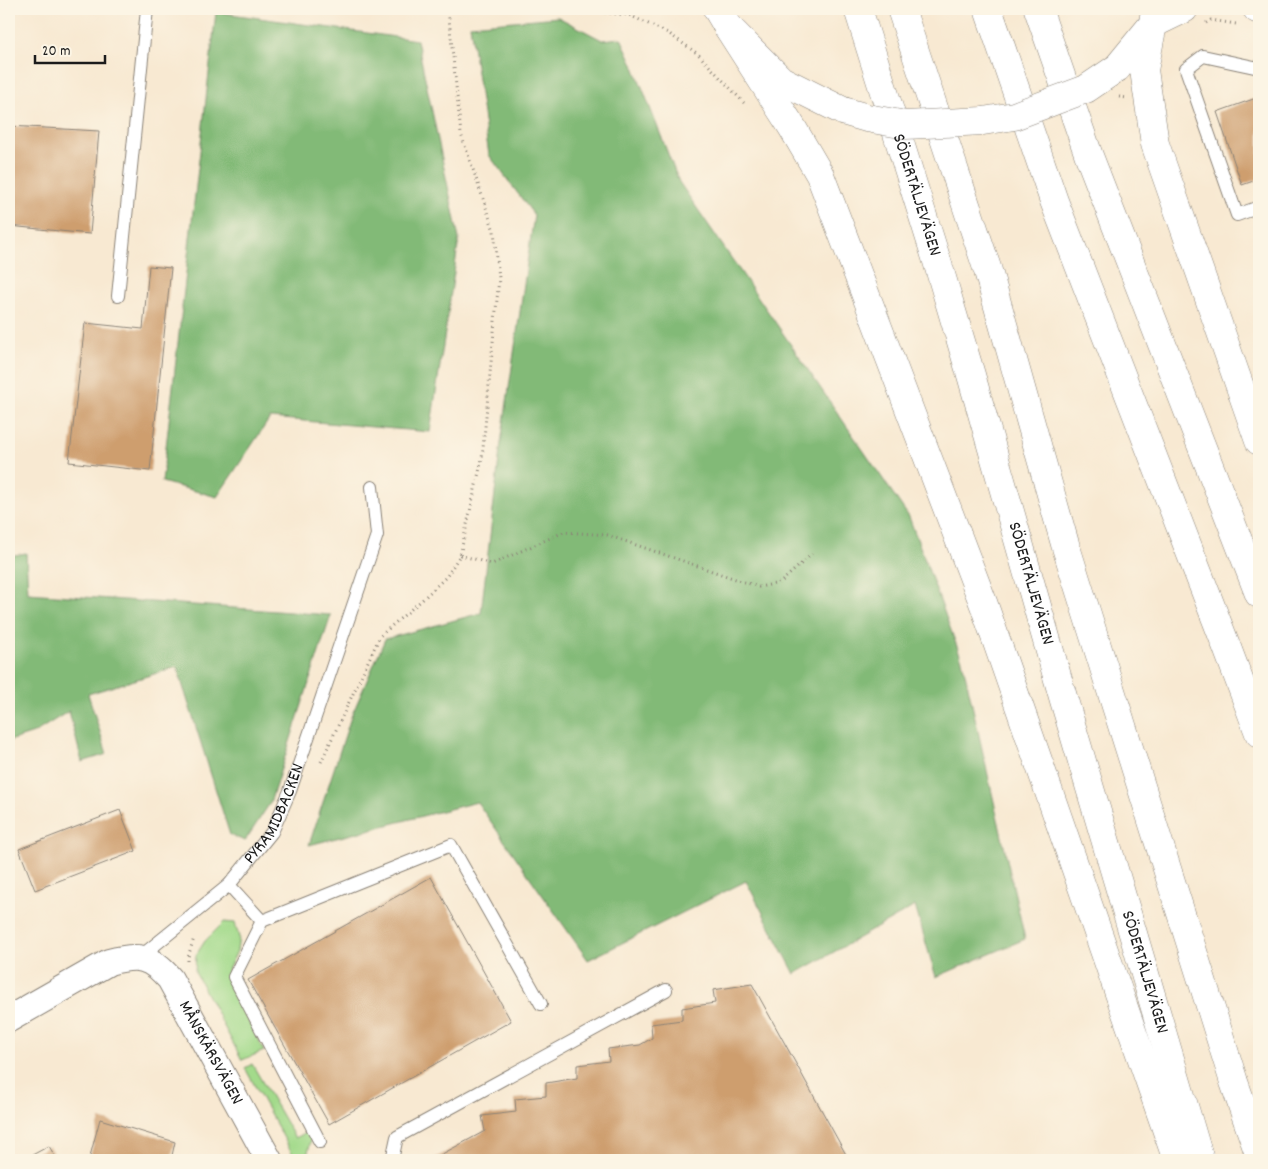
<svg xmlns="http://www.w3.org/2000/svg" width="1268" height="1169" viewBox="0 0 1268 1169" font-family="Dekko,sans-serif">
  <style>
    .green { fill: #a3da8b; stroke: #607b54 }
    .forest { fill: #82ba77; stroke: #4f6b4a }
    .building { fill: #ce9e6e }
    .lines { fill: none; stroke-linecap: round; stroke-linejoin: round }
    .lane-casing { stroke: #8a8277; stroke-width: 14 }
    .street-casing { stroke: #8a8277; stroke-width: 28 }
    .secondary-casing { stroke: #8a8277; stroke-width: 29 }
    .highway-casing { stroke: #8a8277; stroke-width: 29 }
    .path { stroke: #8a8277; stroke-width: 3; stroke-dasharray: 1 4; stroke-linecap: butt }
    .lane { stroke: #fff; stroke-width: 12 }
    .street { stroke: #fff; stroke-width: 26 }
    .secondary { stroke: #fff; stroke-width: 28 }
    .highway { stroke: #fff; stroke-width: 28 }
    .secondary-bridge-casing { stroke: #8a8277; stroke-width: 29; stroke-linecap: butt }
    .path-bridge { stroke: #8a8277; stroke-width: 3; stroke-dasharray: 1 4; stroke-linecap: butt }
    .secondary-bridge { stroke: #fff; stroke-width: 28 }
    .labels { text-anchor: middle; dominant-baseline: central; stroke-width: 4.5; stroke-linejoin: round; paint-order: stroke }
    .street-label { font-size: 18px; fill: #1c1c1c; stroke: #fcf5e5 }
  </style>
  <rect width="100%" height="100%" fill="#fcf5e5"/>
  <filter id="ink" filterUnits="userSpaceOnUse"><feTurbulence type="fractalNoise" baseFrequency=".02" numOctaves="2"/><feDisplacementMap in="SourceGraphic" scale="10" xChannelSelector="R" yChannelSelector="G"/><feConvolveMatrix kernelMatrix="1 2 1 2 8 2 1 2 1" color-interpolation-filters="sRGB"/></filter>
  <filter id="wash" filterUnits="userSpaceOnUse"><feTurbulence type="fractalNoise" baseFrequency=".0096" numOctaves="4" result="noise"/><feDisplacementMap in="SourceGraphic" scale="20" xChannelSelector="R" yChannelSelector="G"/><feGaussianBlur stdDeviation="1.12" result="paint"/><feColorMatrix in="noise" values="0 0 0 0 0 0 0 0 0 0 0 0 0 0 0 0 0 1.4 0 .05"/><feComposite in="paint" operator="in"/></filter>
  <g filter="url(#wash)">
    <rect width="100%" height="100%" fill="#f8e9d2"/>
    <path class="green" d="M224 922 235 923 239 937 237 951 228 970V981L264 1051 242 1060 195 972 196 955 205 941Z
      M252 1064 295 1138 309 1131 311 1140 306 1160H296L245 1068Z"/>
    <path class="forest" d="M216 12 417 40 459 239 430 432 270 418 217 497 162 482Z
      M558 17 602 40 621 38 633 64 679 182 909 517 962 660 1025 939 936 977 915 906 795 974 746 881 588 960 477 802 309 845 351 717 385 639 481 613 500 450 534 215 489 155 470 25Z
      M26 553 28 593 331 615 270 803 245 841 230 835 177 667 88 694 107 754 82 762 69 711 34 733 9 741V556Z"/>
    <g id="blocks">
      <path class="building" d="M1259 97V179L1242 185 1217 112Z
        M9 126 99 131 90 234 9 226Z
        M149 266 171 268 150 471 69 462 85 323 143 329Z
        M120 810 136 851 35 890 19 849Z
        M431 877 511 1021 329 1124 248 980Z
        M752 984 849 1160H431L485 1131 482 1116 516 1112 515 1099 546 1096V1083L577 1078V1065L609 1061 608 1049 640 1045 652 1038 651 1024 682 1020V1008L715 1003 713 990Z
        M100 1119 175 1142 171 1160H89Z
        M49 1146 57 1160H23Z"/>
    </g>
  </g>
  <g filter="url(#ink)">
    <use href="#blocks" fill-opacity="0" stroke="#8a8277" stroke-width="1"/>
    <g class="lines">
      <defs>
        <g id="lane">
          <path d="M1259 68 1203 56 1186 69 1237 215 1259 207"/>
          <path d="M118 296 147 9"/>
          <path d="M229 885 262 921"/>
          <path id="s1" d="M140 957 229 885 272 832 290 791 377 535 372 487"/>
          <path d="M320 1142 234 977 262 921 451 845 541 1004"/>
          <path d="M392 1160 397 1137 666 990"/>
        </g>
        <g id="street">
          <path id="s2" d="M9 1019 109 962C138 954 150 956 170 979L269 1160"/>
        </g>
        <path id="secondary" d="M717 9 727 26 781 80 843 111
          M1257 9H1259
          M1153 24 1184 9
          M1117 68 1153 24 1155 9"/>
        <g id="highway">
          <path id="s3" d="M858 9 937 261 971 375 1063 697 1200 1160"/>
          <path d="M901 9 988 271 1065 544 1234 1082 1259 1154"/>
          <path d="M988 9 1054 201 1226 645 1259 733"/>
          <path d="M1038 9 1089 156 1259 594"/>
          <path d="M1153 24 1144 70 1155 144 1259 441"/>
          <path d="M727 26 792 127 820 175 984 605 1177 1160"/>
        </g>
      </defs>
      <use href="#lane" class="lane-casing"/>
      <use href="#street" class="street-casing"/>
      <use href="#secondary" class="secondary-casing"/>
      <use href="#highway" class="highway-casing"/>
      <path class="path" d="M366 9 396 12 404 9
        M565 9 629 15 668 33 698 54 746 105
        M1206 23 1211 20 1236 24
        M460 555 492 564 564 532 607 535 759 587 780 583 812 554
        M321 762 380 636 423 599 447 576 460 555 482 459 499 278 494 231 461 134 448 9
        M188 961V957L194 938"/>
      <use href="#lane" class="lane"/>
      <use href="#street" class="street"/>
      <use href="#secondary" class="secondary"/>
      <use href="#highway" class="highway"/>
      <defs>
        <path id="secondary-bridge" d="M843 111 867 118 906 125 983 121 1014 116 1086 89 1117 68"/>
      </defs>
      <use href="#secondary-bridge" class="secondary-bridge-casing"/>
      <path class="path-bridge" d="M1119 97 1128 98"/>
      <use href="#secondary-bridge" class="secondary-bridge"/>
    </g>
  </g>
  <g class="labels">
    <g class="street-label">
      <text stroke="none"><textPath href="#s3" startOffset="195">SÖDERTÄLJEVÄGEN</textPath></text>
      <text stroke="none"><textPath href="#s3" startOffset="600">SÖDERTÄLJEVÄGEN</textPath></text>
      <text stroke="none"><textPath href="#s1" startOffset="200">PYRAMIDBACKEN</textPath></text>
      <text stroke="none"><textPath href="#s3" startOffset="1005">SÖDERTÄLJEVÄGEN</textPath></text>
      <text stroke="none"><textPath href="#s2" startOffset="268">MÅNSKÄRSVÄGEN</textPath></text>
    </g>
  </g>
  <rect width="1268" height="1169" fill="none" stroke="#fcf5e5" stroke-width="30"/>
  <path d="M35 55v8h70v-8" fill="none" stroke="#1c1c1c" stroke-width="2.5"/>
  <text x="42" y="55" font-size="15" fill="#1c1c1c" stroke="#fcf5e5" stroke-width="4" paint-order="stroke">20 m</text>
</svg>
